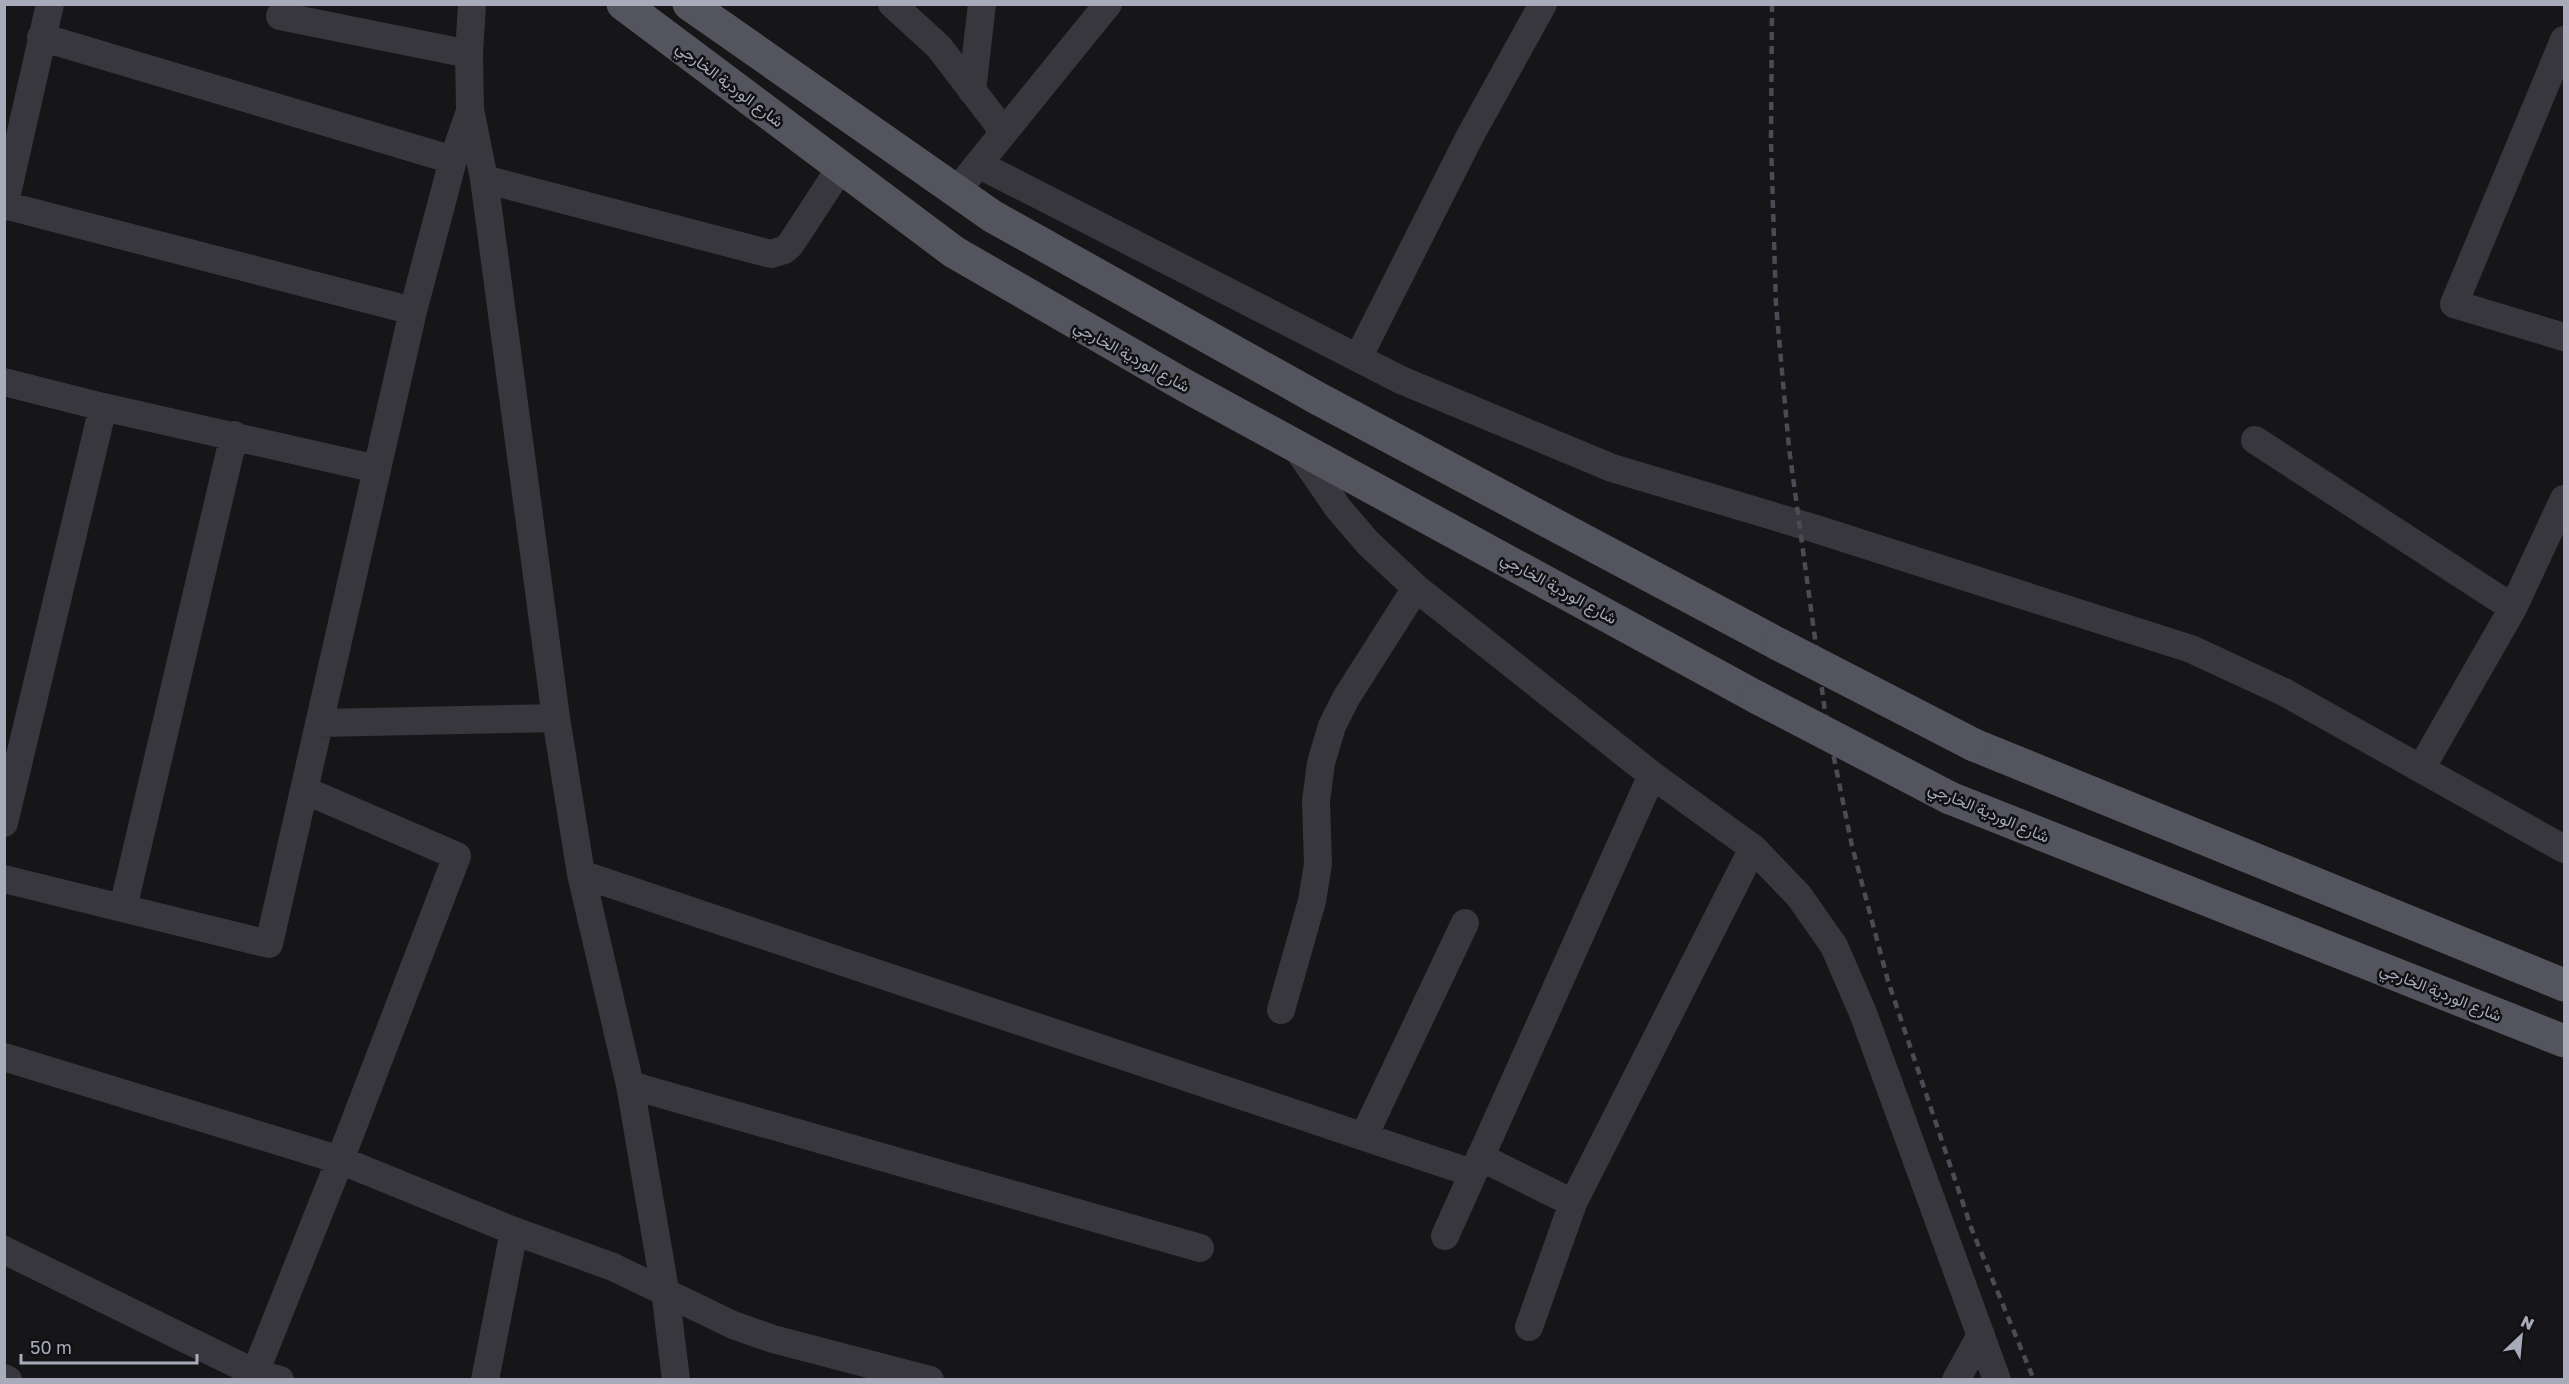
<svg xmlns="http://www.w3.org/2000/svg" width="2569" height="1384" viewBox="0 0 2569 1384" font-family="'Golos Text',Vazirmatn,sans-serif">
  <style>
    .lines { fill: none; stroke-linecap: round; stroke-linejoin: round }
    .minor { stroke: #37373d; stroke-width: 28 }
    .major { stroke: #53545d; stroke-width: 33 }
    .rail { stroke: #4a4b53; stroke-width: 4.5; stroke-dasharray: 8 6; stroke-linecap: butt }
    .major-bridge { stroke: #53545d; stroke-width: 33 }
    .labels { text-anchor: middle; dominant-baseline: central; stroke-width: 5; stroke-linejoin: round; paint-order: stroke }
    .street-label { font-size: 16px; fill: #a8abb9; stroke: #111113 }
  </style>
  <rect width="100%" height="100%" fill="#161618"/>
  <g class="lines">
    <path class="minor" d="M472 4 469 54 470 109 484 179 556 718 581 874 630 1085 665 1290 676 1380
      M892 4 939 47 1004 132
      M280 16 469 54
      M41 37 453 160
      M2564 40 2454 304 2564 337
      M972 91 982 4
      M978 164 1401 380 1612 468 1816 529 2191 649 2284 692 2564 849
      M967 178 1108 4
      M484 179 771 254 784 250 790 245 841 167
      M4 205 413 311
      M4 207 50 4
      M1358 358 1470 136 1543 4
      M4 382 103 407 377 469
      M2255 440 2513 608
      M1294 444 1338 508 1368 543 1416 588 1652 775 1753 848 1799 896 1834 946 1863 1013 1997 1380
      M319 723 556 718
      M2422 767 2513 608 2564 499
      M4 823 103 407
      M581 874 1472 1173
      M4 879 269 944 413 311 453 160 470 111
      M123 908 234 435
      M1281 1010 1312 901 1318 864 1316 801 1321 763 1332 726 1346 698 1416 588
      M4 1057 340 1160 514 1231 613 1267 733 1325 773 1339 930 1380
      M630 1085 1200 1248
      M1364 1136 1465 923
      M1480 1157 1573 1203
      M1445 1236 1652 775
      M4 1250 255 1373 280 1380
      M1529 1327 1573 1203 1753 848
      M255 1373 340 1160 457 856 304 790
      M4 1378 8 1380
      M485 1380 514 1231
      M1956 1380 1981 1335"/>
    <path class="major" d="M623 4 954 252 1184 385 1758 698
      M689 4 992 216 1317 398 1778 644
      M1974 745 2564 985
      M1950 798 2564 1041"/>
    <path class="rail" d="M1772 4 1771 141 1776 305 1789 448 1826 719 1852 846 1888 981 1972 1230 2034 1380"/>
    <path class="major-bridge" d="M1778 644 1974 745
      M1758 698 1950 798"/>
  </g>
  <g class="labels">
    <g class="street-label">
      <text transform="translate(730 84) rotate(37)">شارع الوردية الخارجي</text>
      <text transform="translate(1132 356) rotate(29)">شارع الوردية الخارجي</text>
      <text transform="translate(1559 588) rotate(29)">شارع الوردية الخارجي</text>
      <text transform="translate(1989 812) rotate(23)">شارع الوردية الخارجي</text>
      <text transform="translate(2441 992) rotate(22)">شارع الوردية الخارجي</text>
    </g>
  </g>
  <rect width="2569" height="1384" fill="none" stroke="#a8abb9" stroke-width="12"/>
  <g transform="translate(2521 1336) rotate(26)" stroke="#111113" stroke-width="4.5" paint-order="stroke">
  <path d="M0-4.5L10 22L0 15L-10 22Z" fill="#a8abb9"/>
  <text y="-9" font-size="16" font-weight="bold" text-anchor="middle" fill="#a8abb9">N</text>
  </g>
  <path d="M21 1354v9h176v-9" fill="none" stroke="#a8abb9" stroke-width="3"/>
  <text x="30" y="1354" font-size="18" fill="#a8abb9" stroke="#111113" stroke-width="4.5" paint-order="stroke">50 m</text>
</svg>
